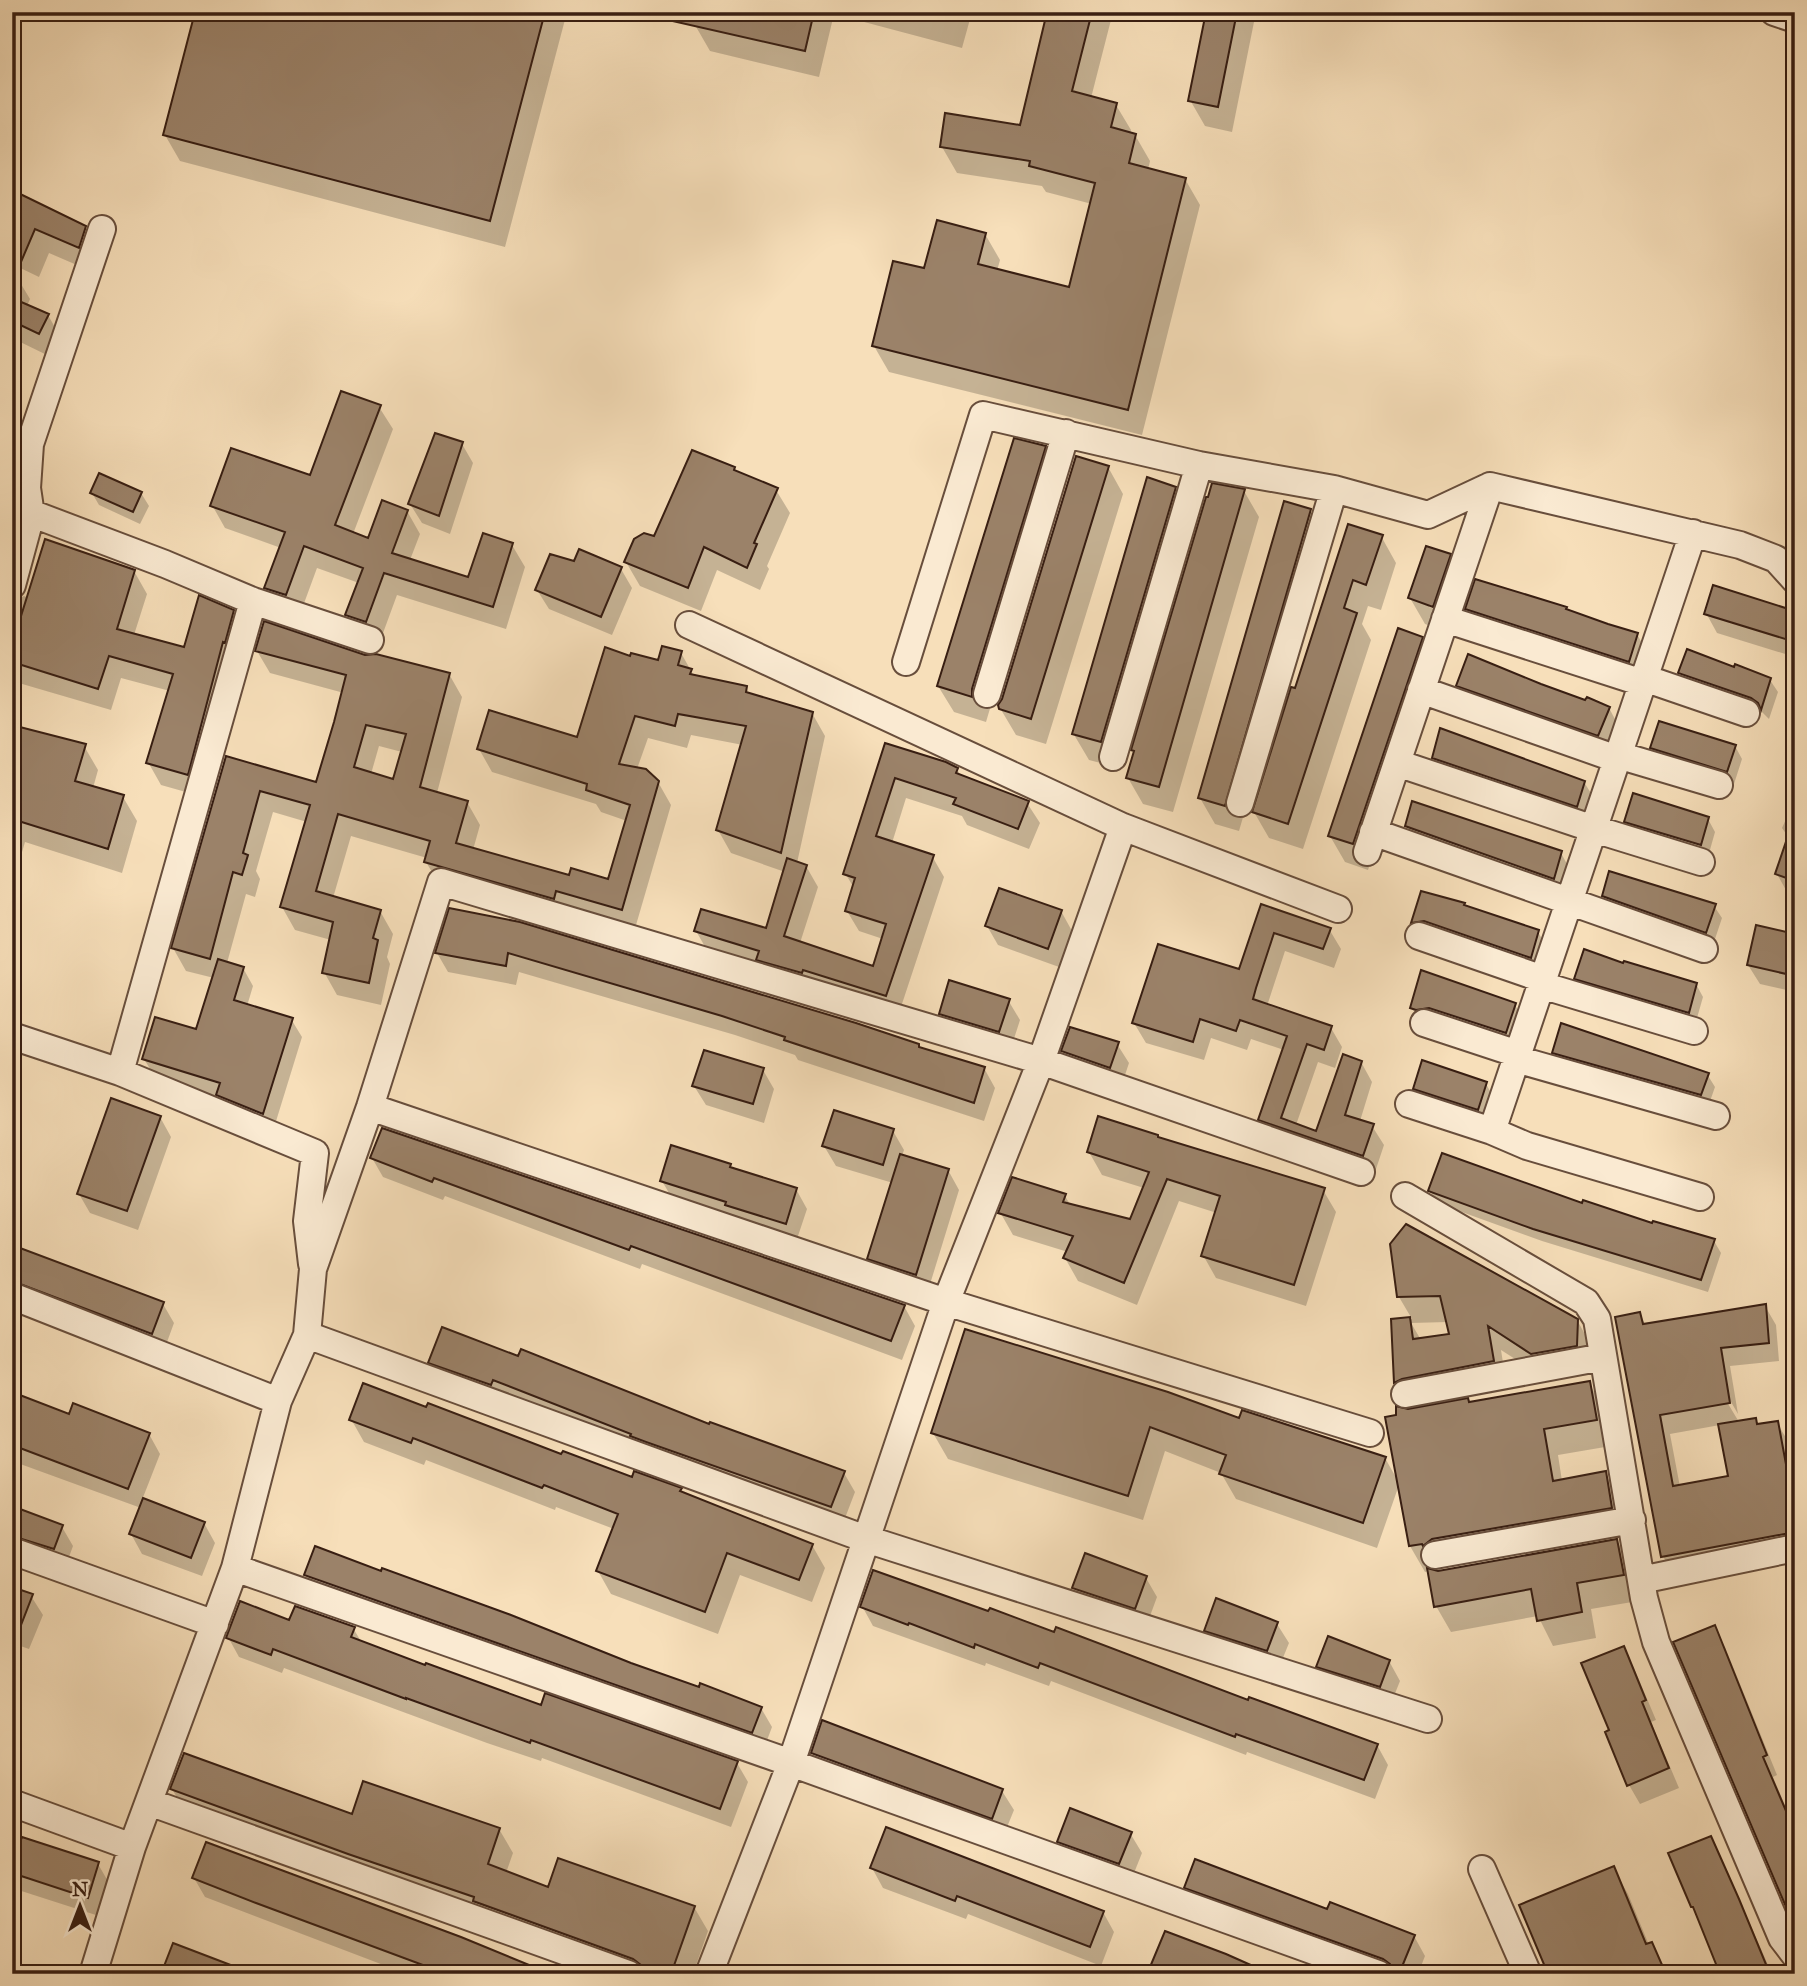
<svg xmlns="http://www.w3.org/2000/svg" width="1807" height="1986" viewBox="0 0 1807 1986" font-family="'IM FELL Great Primer',serif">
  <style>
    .shadow { fill: #0003; fill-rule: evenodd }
    .building { fill: #9b8269; stroke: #381e12; stroke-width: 2; fill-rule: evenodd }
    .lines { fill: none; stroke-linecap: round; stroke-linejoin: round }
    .minor-casing { stroke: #684e3c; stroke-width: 30 }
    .minor { stroke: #faead2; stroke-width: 26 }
  </style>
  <rect width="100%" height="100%" fill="#f7dfba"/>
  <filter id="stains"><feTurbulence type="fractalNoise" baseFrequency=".00286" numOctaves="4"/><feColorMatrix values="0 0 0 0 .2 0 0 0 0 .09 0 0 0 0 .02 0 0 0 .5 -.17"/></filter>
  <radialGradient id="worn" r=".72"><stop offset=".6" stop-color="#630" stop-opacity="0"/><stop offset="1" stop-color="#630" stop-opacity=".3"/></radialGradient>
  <path class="shadow" d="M197 12H567L505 247 180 161 165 135Z
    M698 12H972L962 48 834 14 819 77 710 51 695 25Z
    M1049 12H1113L1091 98 1116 105 1131 130 1130 134 1135 135 1150 161 1148 170 1185 179 1200 205 1142 435 889 372 874 346 926 270 985 234 1000 260 997 271 1070 289 1092 204 1046 192 1042 186 957 173 942 147 1021 127Z
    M1208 12H1256L1232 132 1205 126 1190 100Z
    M12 191 85 227 100 252 93 272 49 253 39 277 12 264Z
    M12 273 15 274 30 299 27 306 48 315 62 340 53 358 12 338Z
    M379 407 393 429 353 534 370 540 407 511 420 534 410 560 470 579 512 545 525 567 506 629 397 595 379 644 360 638 347 615 359 583 317 568 299 617 279 610 266 588 281 548 225 528 212 505 311 477Z
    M12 426 18 428 25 441 12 468Z
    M462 444 473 463 450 534 422 523 410 504Z
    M1045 447 1060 473 986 722 954 712 938 686Z
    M1108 467 1123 494 1046 744 1016 735 1000 708Z
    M734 468 738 474 776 490 790 513 767 566 769 569 760 590 717 570 701 611 640 586 626 562Z
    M1175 488 1190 515 1116 767 1089 760 1073 733Z
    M1244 491 1259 517 1173 812 1143 804 1128 778 1135 754 1133 750Z
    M92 493H141L149 506 140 524 99 505Z
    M1310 511 1325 537 1239 831 1215 824 1200 798Z
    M1349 526 1381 536 1396 563 1381 610 1368 606 1362 624 1371 640 1303 849 1269 838 1254 812Z
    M1449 556 1464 582 1448 632 1425 624 1410 598ZM1429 603 1442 608 1441 611 1429 607Z
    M575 564 621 569 632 588 612 635 549 609 537 590Z
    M134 571 147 594 134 635 185 650 233 612 246 634 200 796 161 785 148 762 170 691 121 678 111 710 12 681V602L24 596 29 598Z
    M1467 609 1567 611 1637 634 1644 647 1636 674 1474 621Z
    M1706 613H1795V657L1717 633Z
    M1421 639 1437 665 1368 870 1345 862 1330 836Z
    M257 651 365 657 449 674 462 697 437 793 467 802 480 825 473 850 570 878 609 881 627 821 601 812 596 804 492 772 479 749 578 739 631 658 659 662 681 653 694 676 746 688 750 695 812 713 825 736 797 863 806 866 818 887 800 943 874 969 883 939 859 931 847 911 854 888 845 873 886 745 957 769 961 777 1027 803 1040 823 1029 849 967 825 962 816 906 798 892 843 932 856 944 877 898 1016 708 952 696 931H767L785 872 731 853 718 830 743 745 691 735 687 748 648 738 637 769 658 782 671 805 634 932 439 884 426 862 427 858 351 836 333 898 380 911 393 934 387 957 390 964 381 1005 337 995 324 972 331 940 295 930 282 907 307 822 273 812 256 871 260 879 255 897 246 894 227 963 243 968 253 986 247 1006 291 1019 302 1037 273 1131 229 1113 220 1097 155 1077 144 1059 197 1032 214 978 186 971 173 948 227 758 318 784 344 693 270 673ZM379 746 402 752 394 781 371 774Z
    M1680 673 1770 680 1778 692 1769 719 1760 710 1687 685Z
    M1458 685 1541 686 1609 708 1616 721 1605 747 1465 698Z
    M12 727 84 746 98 770 93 788 123 797 137 821 122 873 25 842 12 886Z
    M1735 746 1742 759 1734 784 1660 761 1652 748Z
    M1434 758 1584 782 1592 795 1584 818 1441 771Z
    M1791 808 1795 810V894L1787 892 1777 874 1789 838 1782 828Z
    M1708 819 1715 832 1708 857 1633 834 1626 821Z
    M1407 826 1561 853 1568 866 1561 891 1414 839Z
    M1604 896 1714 906 1722 918 1713 945 1612 909Z
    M1262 906 1329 929 1341 949 1334 968 1285 951 1267 1006 1331 1028 1342 1047 1335 1068 1318 1062 1296 1125 1317 1133 1361 1062 1372 1082 1360 1121 1372 1126 1384 1145 1374 1175 1271 1139 1260 1119 1284 1050 1251 1039 1247 1050 1211 1038 1204 1060 1146 1043 1134 1023 1240 971Z
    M1465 908 1538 932 1545 944 1538 970 1420 935 1413 923Z
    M450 910 918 1045 921 1049 984 1068 995 1088 984 1121 798 1060 795 1055 735 1035 519 972 516 985 448 972 437 953Z
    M1061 911 1072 931 1059 967 998 945 987 926Z
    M1795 936V992L1760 984 1748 965Z
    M1624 965 1696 984 1703 997 1695 1025 1584 991 1576 978Z
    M1008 1000 1020 1020 1010 1051 952 1033 941 1014Z
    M1515 1005 1522 1018 1513 1045 1419 1020 1412 1008Z
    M1117 1044 1129 1063 1121 1087 1074 1071 1063 1051Z
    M1554 1053 1707 1074 1715 1087 1708 1107 1561 1065Z
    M763 1070 774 1089 764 1123 706 1105 694 1086Z
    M1486 1084 1493 1096 1485 1122 1422 1101 1415 1089Z
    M160 1117 171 1137 138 1230 90 1213 79 1194Z
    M893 1131 904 1150 902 1156 948 1170 959 1190 927 1294 881 1278 869 1259 893 1183 836 1166 824 1146Z
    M1159 1139 1323 1190 1336 1212 1306 1306 1216 1278 1203 1255 1217 1213 1179 1201 1137 1305 1078 1281 1065 1258 1068 1252 1013 1235 1000 1212 1065 1196 1071 1206 1131 1221 1144 1188 1102 1175 1089 1152Z
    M372 1158 904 1306 915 1326 902 1360 642 1264 640 1269 445 1196 443 1200 383 1177Z
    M730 1165 733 1170 796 1189 807 1209 796 1242 673 1200 662 1181Z
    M1430 1191 1583 1205 1714 1241 1721 1253 1708 1292 1542 1241 1437 1203Z
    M1392 1244 1577 1320 1592 1347 1548 1380 1501 1350 1507 1388 1417 1404 1411 1408 1396 1382 1392 1321 1412 1319 1399 1297ZM1448 1322 1451 1335 1421 1340 1411 1323Z
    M12 1247 163 1304 174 1323 163 1353 12 1301Z
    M1765 1306 1776 1325 1779 1361 1730 1366 1738 1414 1727 1395 1724 1397 1739 1422 1755 1420 1759 1426 1777 1423 1788 1441 1795 1480V1554L1673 1575 1663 1556 1640 1314 1646 1326ZM1720 1425 1730 1478 1680 1487 1670 1434Z
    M430 1362 710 1427 844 1473 855 1492 842 1526 442 1382Z
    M1589 1383 1604 1409 1611 1446 1558 1455 1562 1481 1605 1473 1620 1499 1626 1534 1447 1565 1437 1572 1617 1541 1632 1567 1638 1601 1591 1609 1596 1638 1553 1646 1538 1616 1451 1632 1436 1606 1429 1571 1425 1572 1410 1546 1399 1485 1377 1548 1236 1499 1221 1473 1165 1451 1143 1520 948 1459 933 1433 1240 1421 1385 1458 1398 1481V1417L1405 1411 1469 1404Z
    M12 1395 70 1416 149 1434 160 1454 142 1500 204 1523 215 1543 202 1576 142 1554 131 1534 141 1508 12 1461Z
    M351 1419 562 1456 633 1479 680 1490 683 1494 812 1545 825 1568 812 1602 740 1575 718 1634 611 1594 598 1571 614 1529 556 1507 555 1510 426 1460 424 1465 364 1442Z
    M12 1508 62 1527 73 1546 65 1568 12 1560Z
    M306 1575 631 1664 761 1708 772 1727 763 1751 317 1595Z
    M1146 1578 1157 1597 1146 1627 1085 1608 1074 1588Z
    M31 1596 43 1615 29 1649 12 1643Z
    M862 1606 1377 1745 1388 1765 1375 1799 1247 1752 1246 1755 1051 1681 1049 1686 986 1663 985 1666 873 1626Z
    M290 1622 353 1628 362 1643 426 1667 542 1707 737 1763 748 1782 731 1827 542 1758 541 1761 487 1743 284 1668 282 1673 239 1657 228 1637Z
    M1277 1624 1289 1643 1278 1670 1217 1650 1206 1631Z
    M1714 1627 1725 1647 1777 1775 1773 1777 1795 1829V1923Z
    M1623 1648 1634 1668 1656 1720 1651 1722 1679 1788 1640 1804 1629 1785 1611 1731Z
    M1389 1661 1400 1681 1390 1706 1329 1686 1318 1666Z
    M813 1753 1002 1791 1014 1810 1003 1837 824 1773Z
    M172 1789 353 1816 499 1829 513 1853 506 1873 549 1890 694 1907 708 1931 693 1974H624L186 1813Z
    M1130 1833 1142 1853 1130 1883 1070 1861 1059 1842Z
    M1710 1838 1721 1858 1772 1974H1723Z
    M12 1842 98 1864 109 1883 99 1916 12 1888Z
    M872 1868 1103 1912 1114 1932 1101 1966 968 1914 966 1919 883 1888Z
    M1613 1868 1628 1894 1649 1945 1652 1944 1668 1974H1550Z
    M194 1878 550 1974H407L205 1897Z
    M1186 1887 1328 1911 1414 1936 1425 1956 1418 1974H1383L1197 1907Z
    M1152 1967 1270 1974H1156Z"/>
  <path class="building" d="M195 12H545L490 221 163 135Z
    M669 12H814L805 51 668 20Z
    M1047 12H1092L1072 91 1117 103 1111 127 1136 134 1129 163 1186 178 1128 410 872 346 893 261 924 268 937 220 986 233 978 264 1069 287 1095 183 1029 166 1030 161 940 147 945 113 1020 125Z
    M1206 12H1237L1218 107 1188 101Z
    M12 190 86 226 79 248 35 229 12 283Z
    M12 298 49 314 39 334 12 321Z
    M341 391 381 405 335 525 368 538 382 500 408 510 392 553 468 577 483 533 513 543 493 607 384 573 366 622 345 615 363 568 304 546 286 595 264 588 285 532 210 506 231 448 310 475Z
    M435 433 463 442 439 516 408 504Z
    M1014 438 1046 446 972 689V697L937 686Z
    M692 450 735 467 734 470 778 488 754 543 757 544 747 568 704 547 688 588 624 562 634 539 644 533 654 536Z
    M1076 456 1109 466 1031 719 999 709 998 705 1002 699Z
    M99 473 142 492 133 512 90 493Z
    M1147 477 1176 487 1101 742 1072 734Z
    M1212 483 1245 489 1159 787 1126 778 1134 751 1131 750 1206 497H1208Z
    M1284 501 1311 509 1225 806 1198 798Z
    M1348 524 1383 535 1366 585 1353 580 1344 608 1357 613 1288 824 1252 812 1291 687 1295 688Z
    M45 539 135 570 117 629 184 647 199 595 234 610 225 643 223 642 188 775 146 763 173 674 109 656 98 689 12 662V645Z
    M1426 546 1451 554 1433 607 1408 598Z
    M579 549 622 567 601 617 535 590 550 554 574 561Z
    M1475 579 1567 607 1566 609 1608 624 1638 633 1629 662 1465 609Z
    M1713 585 1795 611V642L1704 614Z
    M264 621 365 655 376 654 450 673 420 787 468 801 456 843 569 875 571 868 608 879 630 805 586 790 587 784 477 749 489 710 577 737 605 647 630 656 631 653 658 660 662 646 682 651 678 665 692 669 690 674 747 686 746 692 813 712 781 853 716 830 746 726 678 714 675 726 635 716 619 764 646 769 659 781 622 910 556 891 554 899 424 862 430 841 338 814 316 891 381 910 373 938 378 940 369 983 322 973 333 922 280 907 310 805 260 791 243 853 248 855 242 875 233 872 210 959 171 948 226 756 316 782 334 722 346 675 255 651ZM366 725 406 734 393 779 354 767Z
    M1398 628 1423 637 1353 844 1328 836Z
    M1687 649 1734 667 1735 664 1771 678 1761 710 1758 703 1751 698 1678 673Z
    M1468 654 1541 684 1585 700 1587 697 1610 707 1598 736 1456 686Z
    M1659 721 1736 745 1727 772 1650 748Z
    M12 725 86 744 75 781 124 795 108 849 12 819Z
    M1440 728 1585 781 1577 807 1432 758Z
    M885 743 946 762 958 768 956 773 1029 801 1018 829 953 804 956 798 895 778 876 836 934 855 886 996 803 970 802 973 756 960 759 951 694 931 701 909 766 928 787 858 807 865 784 936 873 966 886 924 845 911 855 878 843 874Z
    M1633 793 1709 817 1701 845 1624 822Z
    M1412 801 1562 851 1554 879 1405 826Z
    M1792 824H1795V881L1775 874Z
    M1609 871 1716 904 1706 933 1602 896Z
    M999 888 1062 910 1048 949 985 926Z
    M1421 891 1465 903 1464 905 1539 930 1531 958 1424 921 1411 923Z
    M1261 904 1331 928 1323 949 1274 933 1256 988 1253 999 1332 1026 1324 1050 1307 1044 1281 1118 1316 1131 1343 1054 1362 1061 1345 1115 1374 1124 1363 1156 1258 1120 1287 1036 1240 1020 1236 1031 1200 1019 1193 1042 1132 1023 1158 944 1239 969Z
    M449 908 520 922 856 1023 919 1044V1047L985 1067 974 1103 784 1040 785 1037 722 1016 508 953 506 966 435 953Z
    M1756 925 1795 934V976L1747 965Z
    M1584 949 1623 963 1624 961 1697 983 1689 1013 1574 979Z
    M218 959 244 967 234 1000 293 1018 263 1114 216 1095 220 1083 142 1059 155 1017 196 1029Z
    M1421 970 1516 1003 1506 1033 1429 1008 1416 1010 1410 1008Z
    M949 980 1010 999 999 1032 939 1014Z
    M1561 1023 1709 1073 1701 1095 1552 1053Z
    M1070 1027 1119 1042 1110 1068 1061 1051Z
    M704 1050 764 1068 753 1104 692 1086Z
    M1422 1060 1487 1082 1478 1110 1413 1089Z
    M111 1098 161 1116 127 1211 77 1194Z
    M834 1110 894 1129 883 1165 822 1146Z
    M1098 1116 1158 1135V1137L1325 1188 1294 1285 1201 1256 1220 1196 1167 1179 1124 1283 1063 1258 1073 1236 998 1213 1012 1177 1066 1194 1063 1202 1130 1219 1149 1172 1087 1152Z
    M382 1128 905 1305 891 1341 631 1246 629 1250 434 1178 432 1182 370 1158Z
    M671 1145 731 1164 730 1167 797 1188 786 1224 725 1205 726 1202 660 1181Z
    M1442 1153 1582 1203 1583 1200 1652 1223 1653 1221 1715 1239 1701 1280 1533 1229 1428 1191Z
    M900 1154 949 1169 916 1275 867 1259Z
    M1406 1224 1578 1319 1577 1346 1531 1354 1488 1326 1494 1361 1402 1379 1394 1383 1391 1319 1410 1317 1413 1339 1449 1334 1440 1296 1397 1297 1390 1244Z
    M12 1245 164 1302 152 1334 12 1281Z
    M1766 1304 1769 1343 1721 1348 1730 1403 1660 1415 1673 1486 1728 1476 1718 1424 1756 1418 1757 1424 1778 1421 1790 1486H1795V1532L1661 1557 1615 1317 1640 1312 1643 1324Z
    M442 1327 518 1356 521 1349 709 1424 710 1422 845 1471 831 1507 646 1442 630 1436 631 1434 493 1380 491 1385 428 1363Z
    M965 1329 1168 1392 1239 1418 1242 1410 1386 1457 1363 1523 1219 1474 1226 1455 1150 1427 1128 1496 931 1433Z
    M1590 1381 1597 1420 1544 1429 1553 1481 1606 1471 1612 1508 1432 1539 1423 1546 1422 1544 1409 1546 1385 1417 1396 1415V1406L1408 1409 1468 1398 1469 1402Z
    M363 1383 426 1407 428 1403 561 1454 563 1451 632 1477 634 1471 682 1488 680 1491 813 1544 799 1580 727 1553 705 1612 596 1571 618 1514 544 1485 542 1488 413 1438 411 1443 349 1420Z
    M12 1392 69 1414 73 1403 150 1433 128 1489 12 1445Z
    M143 1498 205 1522 191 1558 129 1534Z
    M12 1506 63 1525 54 1549 12 1536Z
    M1617 1539 1624 1575 1577 1583 1582 1612 1537 1621 1531 1589 1434 1607 1427 1568 1438 1571Z
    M315 1546 381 1571 382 1568 511 1615 631 1663 699 1687 700 1683 762 1707 752 1733 304 1575Z
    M1085 1553 1147 1576 1135 1609 1072 1588Z
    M873 1570 988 1611 990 1608 1054 1632 1056 1627 1248 1700 1249 1697 1378 1744 1364 1780 1236 1734 1235 1737 1040 1663 1038 1668 975 1644 974 1648 909 1623 908 1625 860 1607Z
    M12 1587 33 1594 14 1643H12Z
    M1216 1598 1278 1622 1267 1651 1204 1631Z
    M240 1601 289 1620 295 1606 355 1627 351 1637 425 1665 426 1663 541 1705 545 1693 738 1761 720 1809 531 1740 530 1743 406 1698V1699L273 1649 271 1655 226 1638Z
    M1715 1625 1767 1755 1763 1757 1795 1832V1928L1673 1642Z
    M1328 1636 1390 1660 1380 1687 1316 1667Z
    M1624 1646 1646 1700 1642 1702 1669 1768 1627 1786 1605 1732 1609 1730 1581 1663Z
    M822 1720 1003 1789 992 1819 811 1753Z
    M184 1753 352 1814 363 1781 500 1828 488 1864 548 1887 558 1858 695 1906 671 1974 641 1965 633 1959 473 1901 474 1897 348 1854 170 1789Z
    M1070 1808 1132 1832 1119 1864 1057 1842Z
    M886 1827 1104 1911 1090 1947 957 1896 955 1901 870 1868Z
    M1711 1836 1739 1899 1770 1974H1720L1693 1907H1691L1668 1853Z
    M22 1837 99 1862 88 1898 12 1873V1864Z
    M206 1842 461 1937 551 1974H447L256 1903 192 1878Z
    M1195 1859 1327 1909 1330 1902 1415 1935 1399 1974H1393L1390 1964 1383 1959 1184 1888Z
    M1614 1866 1646 1944 1652 1942 1666 1974H1548L1519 1905Z
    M1165 1931 1226 1954 1271 1974H1168L1150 1967Z
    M173 1943 249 1972V1974H161Z"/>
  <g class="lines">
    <defs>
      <path id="minor" d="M1774 12 1795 19
        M12 506 165 564 253 601 370 640
        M12 585 31 515 27 488 30 444 102 229
        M1445 619 1643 683
        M689 625 1123 827 1338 909
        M906 662 983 415 1199 465 1334 489 1428 515 1490 486 1740 545 1776 559 1795 580
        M1644 678 1746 713
        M1421 690 1617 759
        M987 694 1066 433
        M1618 755 1719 785
        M1113 757 1199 465
        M1397 763 1594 829 1701 862
        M1240 803 1334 489
        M1373 832 1704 949
        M1367 852 1490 486
        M1419 936 1543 979
        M1541 985 1694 1031
        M1424 1023 1518 1054
        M12 1036 120 1072 315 1153 307 1221 312 1264
        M1516 1059 1716 1116
        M120 1072 253 601
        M1409 1104 1492 1131 1693 533
        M370 1107 946 1302 1370 1433
        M1492 1131 1527 1146 1700 1197
        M1405 1196 1586 1302 1597 1319 1644 1598 1656 1642 1782 1938 1795 1955
        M12 1296 278 1401
        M307 1335 866 1539 1428 1719
        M1405 1394 1603 1357
        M12 1551 215 1624
        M1435 1555 1632 1520
        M235 1568 791 1763 1378 1974
        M1641 1580 1795 1548
        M149 1802 628 1974
        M12 1803 132 1847
        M1482 1869 1528 1974
        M93 1974 132 1847 235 1568 278 1401 307 1335 313 1269 370 1107 441 882 1041 1061 1361 1172
        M709 1974 791 1763 946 1302 1041 1061 1123 827"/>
    </defs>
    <use href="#minor" class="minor-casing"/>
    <use href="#minor" class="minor"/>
  </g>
  <rect width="1807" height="1986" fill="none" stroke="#f7dfba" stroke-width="42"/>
  <rect x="14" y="14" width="1779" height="1958" fill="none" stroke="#381e12" stroke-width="3.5"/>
  <rect x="21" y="21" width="1765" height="1944" fill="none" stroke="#381e12" stroke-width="2"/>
  <g transform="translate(80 1906)" stroke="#faead2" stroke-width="5" paint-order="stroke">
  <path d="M0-5L12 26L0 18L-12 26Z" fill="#381e12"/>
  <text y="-10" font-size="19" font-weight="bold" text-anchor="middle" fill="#381e12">N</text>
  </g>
  <rect width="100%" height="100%" filter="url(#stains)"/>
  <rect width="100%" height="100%" fill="url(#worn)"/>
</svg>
